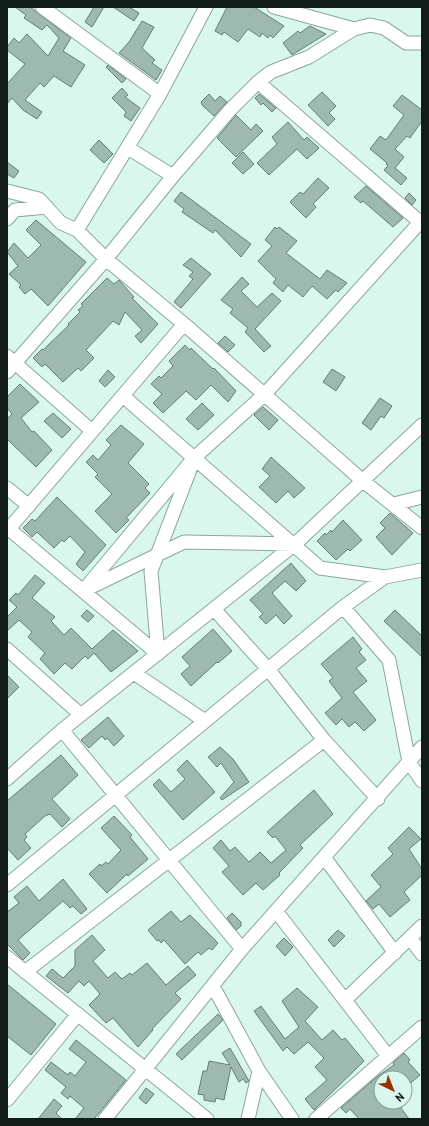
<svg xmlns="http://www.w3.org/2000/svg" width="429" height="1126" viewBox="0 0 429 1126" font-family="Barlow,sans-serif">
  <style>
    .building { fill: #9ebab0; stroke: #657f76 }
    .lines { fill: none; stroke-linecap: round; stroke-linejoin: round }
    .minor-casing { stroke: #8ba79d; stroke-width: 15 }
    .minor { stroke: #fff; stroke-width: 13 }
  </style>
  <rect width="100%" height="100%" fill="#d9f7ec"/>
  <path class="building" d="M15 7H30L71 38 63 51 85 65 71 87 54 76 44 87 40 83 25 100 42 112 37 119 23 110 12 98 7 104V84L25 64 7 50V47L14 38 19 43 27 34 48 56 59 38 47 25 42 30 24 18 26 15Z
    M94 7H104L92 27 85 22Z
    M113 7H129L139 13 134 21Z
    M227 7H254L284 26 273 38 270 35 268 38 262 33 260 37 248 29 238 42 224 32 222 35 215 31Z
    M142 21 154 27 142 48 155 60 152 63 162 70 156 80 119 53 129 42Z
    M310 26 326 34 292 55 283 43 298 31 300 33Z
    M108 65 126 79 122 83 106 67Z
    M122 88 128 95 125 97 140 108 131 121 124 116 126 112 112 98Z
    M322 92 336 106 329 113 335 119 328 126 308 105Z
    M209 94 215 101 220 96 227 102 214 116 202 105 201 102Z
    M259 94 276 108 272 112 263 103 261 105 255 98Z
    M402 95 422 110V121L410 138 407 136 395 149 404 157 395 168 407 178 401 185 384 170 388 166 386 164 387 163 370 149 380 136 386 140 404 115 393 106Z
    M236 115 251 130 256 124 263 131 236 157 217 138Z
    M288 122 304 140 307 137 319 148 307 159 297 149 269 175 257 163 277 144 272 137Z
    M99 140 113 154 104 163 90 150Z
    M243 152 254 164 243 174 232 163Z
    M7 162 19 171 14 178 7 174Z
    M318 178 329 188 313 204 316 207 306 218 290 202 300 192 303 194Z
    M366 186 403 218 393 227 363 201 361 203 354 197Z
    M181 192 251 244 241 257 215 230 213 233 182 212 184 209 174 201Z
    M409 193 416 200 412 205 405 198Z
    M36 220 86 262 48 306 31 289 25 294 19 287 21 285 9 274 18 266 7 252 14 243 28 258 41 245 26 230Z
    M275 227 277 229 279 227 297 241 286 253 320 279 327 270 347 283 338 292 336 290 327 299 312 286 303 297 288 285 283 292 273 283 276 279 258 261 272 246 265 240Z
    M191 258 211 274 181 308 174 302 193 279 189 276 193 272 183 265Z
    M242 277 249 284 241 291 257 307 272 293 281 301 255 329 271 346 264 352 245 332 248 328 230 313 233 309 221 300Z
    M107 278 114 284 119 280 134 297 132 298 158 324 141 343 135 336 142 330 125 312 119 325 113 321 86 350 94 358 81 371 78 368 63 382 45 364 42 367 33 358 42 349 43 350 69 325 68 324 80 312 78 310 83 306 81 304Z
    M225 336 235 345 228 352 218 343Z
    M185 345 190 350 191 348 213 369 214 368 236 391 228 402 211 385 196 400 186 391 163 413 153 403 162 394 151 384 159 376 161 378 173 366 169 361Z
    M332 369 345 377 336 391 323 382Z
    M108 370 115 377 105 387 99 381Z
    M20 384 39 402 21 418 32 432 34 431 52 450 36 467 7 439V419L12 414 7 408V397Z
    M380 398 392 406 384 418 381 416 371 430 362 423Z
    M202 403 214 415 198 430 186 419Z
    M263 407 278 420 269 430 254 415Z
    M53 413 71 429 62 438 44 421Z
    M121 425 144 444 128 463 149 484 145 488 150 493 126 518 129 520 116 533 95 511 112 494 95 477 98 474 86 462 93 455 98 460 111 445 106 440Z
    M271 457 305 488 294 498 288 491 276 503 259 487 270 476 262 469Z
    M57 497 106 545 83 571 76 564 85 552 70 536 64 542 62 540 54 548 37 532 32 537 23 528 32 519 35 521Z
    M390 513 413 533 392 555 376 537 385 528 380 523Z
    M343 520 362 540 350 551 348 549 336 560 317 541 325 533 326 535 331 530 332 532Z
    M291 563 306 581 296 591 285 581 272 593 292 616 284 624 276 615 266 624 259 617 263 614 250 600Z
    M35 575 45 583 32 598 55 617 51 621 64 635 71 628 92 649 113 630 138 651 111 672 94 653 88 659 85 656 72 669 65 663 54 674 40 659 45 653 28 637 32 632 19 620 7 631V617L17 607 9 600 16 593 18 595Z
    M87 610 94 616 88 622 81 616Z
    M395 610 422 636V657L384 621Z
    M213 629 232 651 218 663 217 662 191 686 181 674 190 666 182 657Z
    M353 637 362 649 359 652 366 660 356 668 367 681 353 692 376 720 364 731 355 722 349 727 342 719 336 725 325 713 342 698 329 681 333 678 321 664Z
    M7 675 19 687 7 699Z
    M108 717 124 736 114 746 107 738 105 740 102 736 89 748 81 740Z
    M220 747 233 759 249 782 222 800 220 798 234 782 221 763 217 767 208 757Z
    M61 755 78 775 52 799 70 819 62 827 50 814 45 816 25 834 27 837 24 840 31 848 18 860 7 848V801Z
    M187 760 215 792 183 820 153 785 159 779 171 792 185 779 177 770Z
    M314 790 333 814 300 845 303 848 279 873 280 875 263 890 256 883 243 895 222 872 229 866 213 848 221 840 230 851 235 847 249 862 260 852 271 863 286 850 275 836 273 838 267 832Z
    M114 816 132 835 130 837 148 859 128 876 127 874 107 893 89 874 100 864 101 866 106 862 108 864 121 850 101 828Z
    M409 827 421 839 409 849 422 869V875L404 892 410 900 390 917 379 904 373 909 366 901 381 887 371 875 393 854 388 848Z
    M63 879 87 909 81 914 73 906 70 908 63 901 18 940 30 953 23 960 7 944V912L19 903 14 897 27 886 39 901Z
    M171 911 181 922 190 915 218 943 212 950 209 948 201 955 198 952 185 964 164 940 161 943 159 940 157 941 148 930Z
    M232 913 241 922V926L236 930 227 918Z
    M338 930 345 936 334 947 328 940Z
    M92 935 105 950 93 961 108 978 115 972 122 979 130 973 132 975 147 963 166 985 188 966 196 975 175 993 181 999 152 1029 153 1030 138 1047 113 1018 106 1023 89 1005 100 994 89 981 84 986 79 981 68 993 46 976 52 969 63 978 75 966V950Z
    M284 938 293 947 285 956 276 946Z
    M7 984 56 1024 31 1055 7 1036Z
    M297 988 318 1007 305 1021 322 1040 333 1030 342 1040 345 1038 364 1061 314 1110 305 1099 327 1080 315 1067 324 1058 308 1042 294 1054 287 1047 283 1051 254 1011 261 1006 285 1039 299 1027 282 1001Z
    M218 1014 223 1020 182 1060 176 1054Z
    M76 1040 126 1080 94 1119H75L84 1108 70 1096 68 1099 61 1093 66 1087 45 1070 51 1062 68 1075 70 1072 75 1076 86 1062 69 1049Z
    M230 1048 249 1081 246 1083 243 1079 239 1082 231 1067 224 1100 216 1098 215 1102 204 1100V1095L198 1094 203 1071H207L209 1061 230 1065 222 1053Z
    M404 1053 410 1060 408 1062 420 1075 405 1088V1078H380L381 1102H407L401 1108 409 1119H359L350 1109 346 1113 341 1108 378 1076 394 1065 393 1063Z
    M146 1088 154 1094 146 1104 139 1098Z
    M54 1099 62 1106 56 1113 62 1119H38Z"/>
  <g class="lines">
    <defs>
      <path id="minor" d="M42 7 160 94
        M274 7 354 29 370 25 384 28 406 43H422
        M258 82 420 222
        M128 148 173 176
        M7 191 39 199 61 223 77 230 106 259 184 324 363 481 422 528
        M7 219 15 210 47 207
        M77 230 160 94 206 7
        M7 356 92 431
        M7 372 106 259 173 176 230 110 258 82 271 72 309 57 354 29
        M123 396 320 568 385 577
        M7 488 29 506
        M394 504 422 497
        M9 529 158 654
        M7 531 184 324
        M87 589 184 542 295 544
        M83 591 194 458 265 394 422 220
        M343 607 389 660 409 762 422 781
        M214 609 268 669 324 740 378 799
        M7 649 81 715
        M158 654 151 571 191 467
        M134 673 205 721
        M62 730 242 949
        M7 779 62 730 295 544 422 425
        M324 857 395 953
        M7 885 343 607 385 577 422 570
        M276 911 388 1056
        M410 938 422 954
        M7 957 207 1119
        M25 972 324 740
        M213 986 259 1071 292 1119
        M345 1000 422 926
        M7 1100 78 1014
        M105 1119 242 949 422 747
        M248 1119 259 1071
        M316 1119 422 1027"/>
    </defs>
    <use href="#minor" class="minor-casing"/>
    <use href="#minor" class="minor"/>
  </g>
  <rect width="429" height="1126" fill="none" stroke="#111b18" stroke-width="16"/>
  <g transform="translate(393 1090) rotate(137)"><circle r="19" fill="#d9f7ec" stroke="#899f97"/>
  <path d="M0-3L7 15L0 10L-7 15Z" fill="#963200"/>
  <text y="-6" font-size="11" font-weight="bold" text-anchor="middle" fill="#111b18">N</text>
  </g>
</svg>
